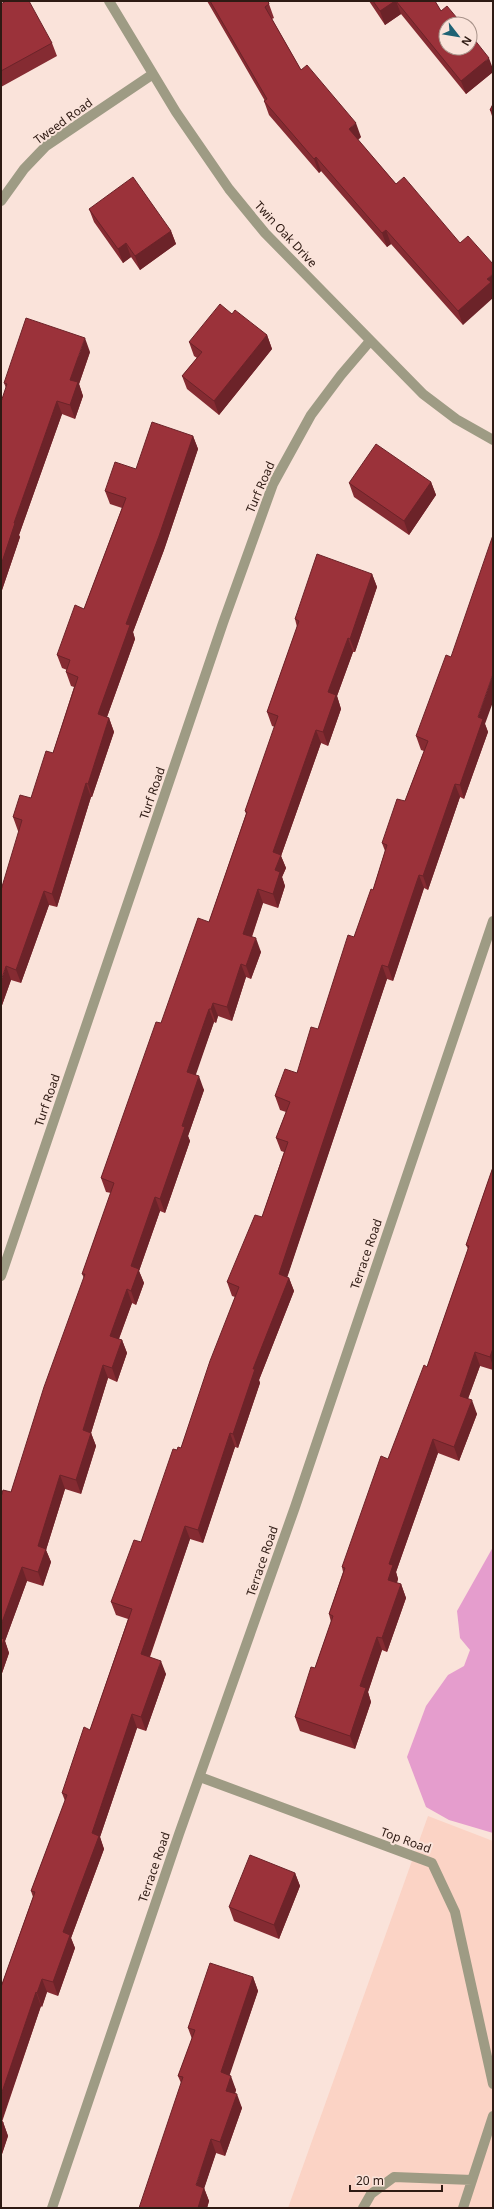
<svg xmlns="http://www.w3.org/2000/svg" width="494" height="2209" viewBox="0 0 494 2209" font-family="'Noto Sans',sans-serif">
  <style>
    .built { fill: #fbd3c5 }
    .green { fill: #e59dcd }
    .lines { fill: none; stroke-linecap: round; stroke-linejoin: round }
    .street { stroke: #9e9b84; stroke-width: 10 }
    .wall { fill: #852b32 }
    .shaded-wall { fill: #6c2329 }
    .building { fill: #9b323a; stroke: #6c2329 }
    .labels { text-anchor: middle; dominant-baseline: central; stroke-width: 4; stroke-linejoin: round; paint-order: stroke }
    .street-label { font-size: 12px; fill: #2e1a13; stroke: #fae3da }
  </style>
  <rect width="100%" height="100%" fill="#fae3da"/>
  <path class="built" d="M428 1816 493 1841V2208H288Z"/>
  <path class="green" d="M493 1547V1833L449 1820 426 1807 407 1757 426 1706 448 1675 464 1666 470 1650 460 1638 457 1611Z"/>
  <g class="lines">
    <path class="street" d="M109 1 176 112 229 189 265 233 423 394 456 419 493 440
      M1 201 24 169 46 146 153 74
      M1 1276 223 623 273 484 311 415 341 375 370 341
      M200 1777 432 1863 455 1912 493 2084
      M52 2208 179 1834 295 1507 493 921
      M363 2208 371 2194 394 2177 472 2180
      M463 2208 493 2116"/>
  </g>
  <path class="wall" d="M207 1H268L269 4 274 18 272 19 301 70 361 137 358 140 396 184 460 243 463 325 391 244 387 247 321 171 319 173 269 115 264 101H265Z
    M369 1H435L441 11 493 69V72L466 94 401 14 385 25Z
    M1 4 52 43 57 56 1 87Z
    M493 104V119L490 110Z
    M89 209 171 231 176 244 140 270 131 257 123 263 94 222Z
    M232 314 267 335 272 349 219 415 187 389 182 376 197 358 194 356 189 342Z
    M90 352 79 384 83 396 75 419 62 414 19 535 20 537 1 593 6 388 4 383Z
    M193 436 198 449 164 550 133 632 135 639 107 717 109 718 114 732 92 797H91L57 907 49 905 21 983 11 980 1 1008 19 831H18L13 817 31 798 53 753 74 687 71 686 66 672 67 670 62 668 57 655 84 609 122 508 110 504 105 491 136 469Z
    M431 482 436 495 409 535 354 497 349 483Z
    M372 574 377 587 355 652H353L337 696 341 709 328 746 321 743 281 856 286 868 282 877 285 886 278 908 263 903 252 937 261 952 251 979 246 977 232 1021 218 1016 216 1023 214 1022 195 1075 204 1090 188 1136 190 1141 165 1213 160 1211 139 1271 144 1283 136 1305 132 1303 119 1339 122 1340 127 1353 117 1382 108 1378 91 1433 96 1446 81 1494 65 1489 46 1550 51 1562 43 1586 27 1581 5 1641 9 1653 1 1676V1497L11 1492 84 1278 82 1274 111 1193 106 1192 101 1178 161 1023 209 922 246 814 245 811 275 727 272 726 267 712 297 627 295 619Z
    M485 724 488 732 464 799 460 797 428 890 424 888 393 981 387 979 287 1277 289 1278 294 1291 259 1380 260 1383 238 1448 235 1447 203 1543 190 1539 150 1657 166 1674 146 1731 137 1728 100 1837 104 1849 71 1938 75 1948 58 1996 47 1992 42 2007 41 2006 2 2122H3L8 2136 1 2157V1987L33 1897 31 1891 65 1801 62 1793 90 1730 128 1619 116 1615 111 1602 141 1542 177 1450 181 1448 235 1297 232 1296 227 1282 262 1217 284 1152 281 1151 276 1138 286 1112 280 1110 275 1096 297 1073 318 1029 354 937 373 890 385 851 382 843 405 801 424 751 421 750 416 736Z
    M493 1167V1370L480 1366 468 1399 477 1414 459 1461 438 1453 396 1572 398 1579 397 1583 401 1584 406 1598 387 1652 382 1650 368 1692 371 1702 355 1749 300 1731 295 1717 315 1668 331 1622 329 1614 343 1572 342 1567 388 1459 427 1367 468 1249 466 1245Z
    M295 1873 300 1886 279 1939 234 1921 229 1907Z
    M253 1977 258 1991 229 2075 236 2090 235 2094 242 2108 225 2156 216 2153 204 2188 209 2201 207 2208 181 2083 178 2076 192 2039 188 2028Z"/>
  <path class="shaded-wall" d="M395 1H396L401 14 385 25 380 11Z
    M489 58 493 69V72L466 94 461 81Z
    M356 123 361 137 354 143 349 129Z
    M316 157 321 171 319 173 314 159Z
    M386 230 391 244 387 247 382 233Z
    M171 231 176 244 140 270 135 256Z
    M126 243 131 257 123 263 118 249Z
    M493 274V298L463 325 458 311 487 279Z
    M267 335 272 349 219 415 214 401Z
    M85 338 90 352 79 384 83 396 75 419 70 405V380Z
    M57 401 62 414 19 535 20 537 1 593V565L14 523Z
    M193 436 198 449 164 550 133 632 135 639 103 728 98 714 126 624Z
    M431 482 436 495 409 535 404 521Z
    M372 574 377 587 355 652 350 639Z
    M348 638 353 652 337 696 341 709 328 746 323 732 328 692Z
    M493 674V702L485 724 488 732 464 799 460 785 478 717Z
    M109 718 114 732 92 797 88 784Z
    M316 730 321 743 281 856 286 868 282 877 285 886 278 908 273 894V852Z
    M86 783 91 797 57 907 52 894Z
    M455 784 460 797 428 890 423 876Z
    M419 875 424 888 393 981 388 967Z
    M258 889 263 903 248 947 243 934Z
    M44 891 49 905 21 983 16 970Z
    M256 938 261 952 251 979 246 966Z
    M241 964 246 977 232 1021 227 1007Z
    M382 965 387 979 284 1287 279 1274Z
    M6 966 11 980 1 1008V981Z
    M213 1003 218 1016 216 1023 211 1009Z
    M209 1009 214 1022 192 1086 187 1072Z
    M199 1076 204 1090 188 1136 190 1141 165 1213 160 1199 182 1126Z
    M155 1197 160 1211 139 1271 144 1283 136 1305 131 1291V1266Z
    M289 1278 294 1291 259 1380 260 1383 238 1448 233 1434 253 1369Z
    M127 1289 132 1303 115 1349 110 1336Z
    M122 1340 127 1353 117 1382 112 1368Z
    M493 1348V1366L490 1357Z
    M475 1352 480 1366 464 1409 460 1396Z
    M103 1365 108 1378 91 1433 96 1446 81 1494 76 1480 83 1430Z
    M472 1400 477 1414 459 1461 454 1447Z
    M230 1433 235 1447 203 1543 198 1530Z
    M433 1439 438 1453 396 1572 398 1579 393 1594 388 1580 389 1564Z
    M60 1475 65 1489 46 1550 51 1562 43 1586 38 1572V1546Z
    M185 1526 190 1539 146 1667 141 1654Z
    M22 1567 27 1581 5 1641 9 1653 1 1676V1625Z
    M401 1584 406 1598 387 1652 382 1638Z
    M377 1637 382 1650 368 1692 371 1702 355 1749 350 1736 360 1686Z
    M161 1661 166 1674 146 1731 141 1717Z
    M132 1714 137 1728 100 1837 104 1849 71 1938 75 1948 58 1996 53 1982 63 1932 92 1833Z
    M295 1873 300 1886 279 1939 274 1925Z
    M253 1977 258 1991 226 2086 221 2072Z
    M42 1979 47 1992 42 2007 37 1993Z
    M36 1992 41 2006 1 2123V2095Z
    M231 2076 236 2090 231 2105 226 2091Z
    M237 2094 242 2108 225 2156 220 2142Z
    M3 2122 8 2136 1 2157V2129Z
    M211 2139 216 2153 204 2189V2188L209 2201 207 2208H198L196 2185Z"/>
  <path class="building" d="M6 1H29L52 43 1 71V4Z
    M210 1H268L269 4 265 7 301 70 307 65 356 123 349 129 396 184 404 177 460 243 468 236 493 264V274L487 279 491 282 458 311 386 230 382 233 316 157 314 159 264 101 267 99Z
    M373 1H395L380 11Z
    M396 1H435L441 11 447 6 462 24H446V48H470V34L489 58 461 81Z
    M493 104V112L490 110Z
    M133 177 171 231 135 256 126 243 118 249 89 209Z
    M220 304 232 314 235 310 267 335 214 401 182 376 202 352 189 342Z
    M26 318 85 338 70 380 78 382 70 405 57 401 14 523H15L1 565V402L7 384 4 383Z
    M152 422 193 436 159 536 126 624 130 625 98 714 109 718 88 784 86 783 52 894 44 891 16 970 6 966 1 981V890L22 820 13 817 20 795 31 798 46 751 53 753 78 677 66 672 70 660 57 655 75 605 84 609 126 498 105 491 115 462 136 469Z
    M376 444 431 482 404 521 349 483Z
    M493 535V674L478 717 483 719 460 785 455 784 423 876 419 875 388 967 382 965 279 1274 289 1278 253 1369H255L233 1434 230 1433 198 1530 185 1526 141 1654 161 1661 141 1717 132 1714 92 1833 99 1836 63 1932 70 1935 53 1982 42 1979 37 1993 36 1992 1 2095V1987L35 1892 31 1891 67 1795 62 1793 84 1727 90 1730 132 1609 111 1602 134 1540 141 1542 173 1449 177 1450 178 1447 181 1448 210 1361 239 1287 227 1282 255 1215 262 1217 288 1142 276 1138 290 1102 275 1096 285 1069 297 1073 311 1027 318 1029 348 935 354 937 371 889 373 890 387 845 382 843 397 799 405 801 428 741 416 736 446 655 451 657Z
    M317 554 372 574 350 639 348 638 328 692 336 695 323 732 316 730 273 852 281 855 275 870 280 872 273 894 258 889 243 934 256 938 246 966 241 964 227 1007 213 1003 211 1009H209L187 1072 199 1076 182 1126 185 1127 160 1199 155 1197 131 1266 139 1269 131 1291 127 1289 110 1336 122 1340 112 1368 103 1365 83 1430 91 1433 76 1480 60 1475 38 1546 46 1549 38 1572 22 1567 1 1625V1497L3 1490 11 1492 44 1387 85 1274H82L114 1183 101 1178 156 1022 161 1023 198 918 209 922 247 812 245 811 278 716 267 712 299 621 295 619Z
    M493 1167V1348L490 1357 475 1352 460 1396 472 1400 454 1447 433 1439 389 1564 393 1565 388 1580 401 1584 382 1638 377 1637 360 1686 366 1688 350 1736 295 1717 311 1667 315 1668 333 1616 329 1614 345 1568 342 1567 381 1456 388 1459 424 1365 427 1367 469 1246 466 1245Z
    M1 1638 4 1639 1 1649Z
    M250 1855 295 1873 274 1925 229 1907Z
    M210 1963 253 1977 221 2072 231 2076 226 2091 237 2094 220 2142 211 2139 196 2185 204 2188 198 2208H139L183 2077 178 2076 195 2030 188 2028Z
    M1 2121 3 2122 1 2129Z"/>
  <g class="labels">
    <g class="street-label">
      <text transform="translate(63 121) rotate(-36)">Tweed Road</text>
      <text transform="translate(286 234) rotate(47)">Twin Oak Drive</text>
      <text transform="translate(260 487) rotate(-67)">Turf Road</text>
      <text transform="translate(152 793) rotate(-71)">Turf Road</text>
      <text transform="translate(47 1100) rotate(-71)">Turf Road</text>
      <text transform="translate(366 1254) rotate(-71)">Terrace Road</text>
      <text transform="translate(262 1561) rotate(-71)">Terrace Road</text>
      <text transform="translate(406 1840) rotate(20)">Top Road</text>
      <text transform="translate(154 1867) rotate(-71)">Terrace Road</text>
    </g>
  </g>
  <rect width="494" height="2209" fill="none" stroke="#2e1a13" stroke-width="4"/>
  <g transform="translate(458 36) rotate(121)"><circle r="19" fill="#fae3da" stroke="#a8938a"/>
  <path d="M0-3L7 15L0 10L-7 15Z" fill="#1e6274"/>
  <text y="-6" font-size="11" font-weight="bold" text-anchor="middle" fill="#2e1a13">N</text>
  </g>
  <path d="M350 2185v6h92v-6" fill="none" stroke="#2e1a13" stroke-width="2"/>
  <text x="356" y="2185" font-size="12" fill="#2e1a13" stroke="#fae3da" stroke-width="3" paint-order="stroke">20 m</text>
</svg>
